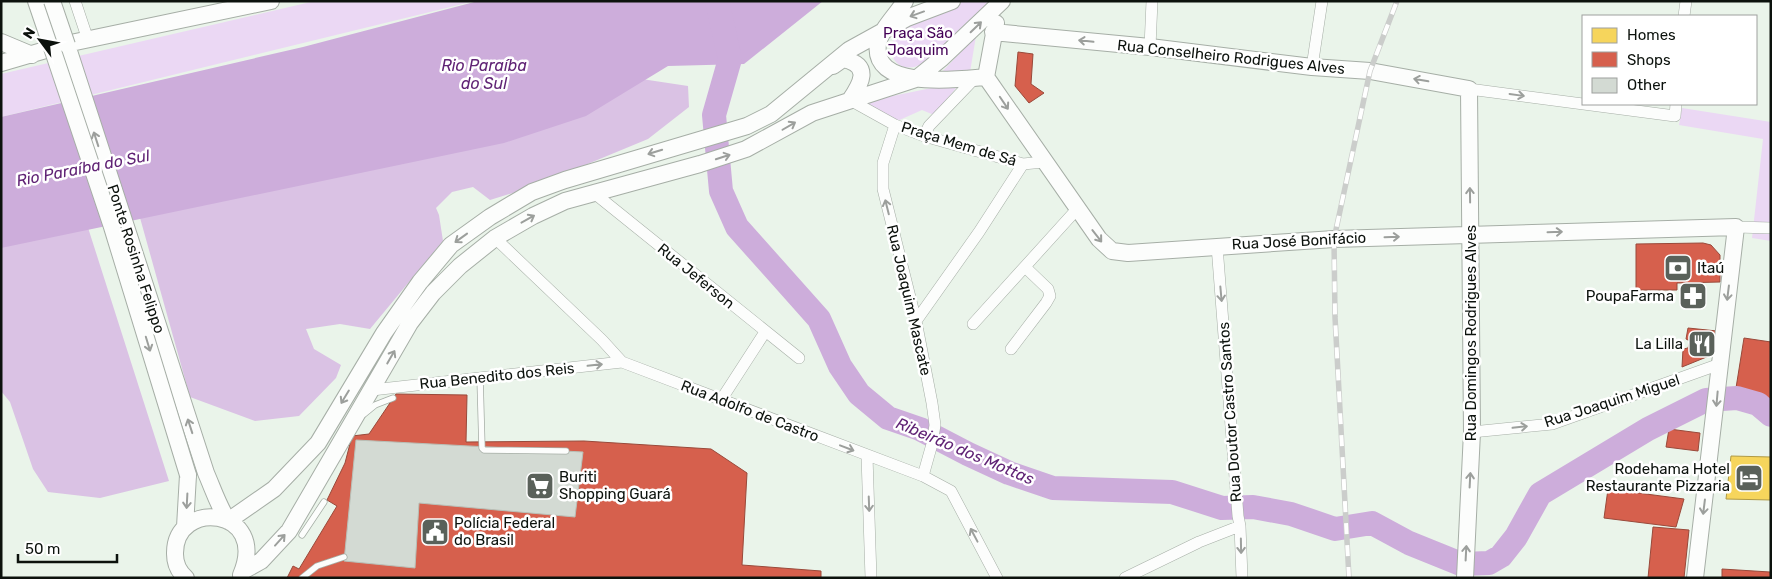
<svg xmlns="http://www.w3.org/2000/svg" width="1772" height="579" viewBox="0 0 1772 579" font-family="Rubik,sans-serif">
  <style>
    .green { fill: #ebd8f4 }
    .forest { fill: #dac2e4 }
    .water { fill: #cdaddb }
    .homes { fill: #f6d55c; stroke: #b09a44 }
    .shops { fill: #d6604d; stroke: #99493a }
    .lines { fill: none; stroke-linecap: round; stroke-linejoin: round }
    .river { stroke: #cdaddb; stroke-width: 24 }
    .building { fill: #d3dad3; stroke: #b8c0b8 }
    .lane-casing { stroke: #a6aea6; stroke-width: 7 }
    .street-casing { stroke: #a6aea6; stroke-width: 12 }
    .secondary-casing { stroke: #a6aea6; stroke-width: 18 }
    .lane { stroke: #fcfdfc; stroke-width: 5.5 }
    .street { stroke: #fcfdfc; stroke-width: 11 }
    .secondary { stroke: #fcfdfc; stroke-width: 16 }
    .rail-casing { stroke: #cbcdcb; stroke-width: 5.5 }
    .rail { stroke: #fff; stroke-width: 4; stroke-dasharray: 11; stroke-linecap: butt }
    .secondary-bridge-casing { stroke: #a6aea6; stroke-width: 18; stroke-linecap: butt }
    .secondary-bridge { stroke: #fcfdfc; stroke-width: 16 }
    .oneway { stroke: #9c9f9c }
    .labels { text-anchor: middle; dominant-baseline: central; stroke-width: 5; stroke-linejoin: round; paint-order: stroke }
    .park-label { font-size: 15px; fill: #430056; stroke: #fff }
    .street-label { font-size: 15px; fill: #0c120d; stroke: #fff }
    .poi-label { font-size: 15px; fill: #0c120d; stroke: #fff; text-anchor: start }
    .water-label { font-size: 16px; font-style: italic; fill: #602375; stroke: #fff }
  </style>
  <rect width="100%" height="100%" fill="#eaf4ea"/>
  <path class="green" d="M315 1H475L1 117V74Z
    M961 1H991C974 19 956 35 938 51 932 56 926 62 920 65 894 76 881 48 902 27 909 20 949 6 961 1Z
    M976 36 970 72 940 74Z
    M961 82 934 115 922 110 895 122 863 102Z
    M1682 108 1771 122V241L1752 238 1763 139 1679 125Z"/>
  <path class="forest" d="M635 78 688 86 689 107 648 139 532 187 490 200 473 187 452 192 436 208 439 215 443 241 370 329 340 324 306 329 314 349 341 365 336 378 299 416 255 421 190 397 137 207Z
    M83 212 169 481 100 498 48 492 33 469 10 402 1 391V239Z"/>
  <path class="water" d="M478 1H823L744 64 668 66 586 116 504 143 1 248V117L303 47Z"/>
  <path class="homes" d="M1731 456 1771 457V500L1726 499Z"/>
  <path class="shops" d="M1018 52 1033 54 1031 84 1044 93 1029 103 1015 86Z
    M1703 243 1711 245 1720 255V282L1677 283V290H1636V244Z
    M1688 328 1717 331 1714 351 1709 356 1682 367 1683 349 1688 348 1690 341 1686 339Z
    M1744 338 1771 342V405L1741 396 1742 390 1736 388Z
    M396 394 467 395 466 442 584 441 711 449 747 473 742 565 821 571V578H287L293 566 299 569 337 506 327 500 345 463 352 436 369 434Z
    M1669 429 1700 433 1698 451 1666 447Z
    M1608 489 1684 499 1676 527 1604 518Z
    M1653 527 1689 530 1684 578H1648Z
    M1722 569 1770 572 1771 578H1722Z"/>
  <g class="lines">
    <path class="river" d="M717 1 730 59 714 115 721 191 737 227 819 319 840 366 859 394 888 418 920 429 968 454 1009 473 1053 488 1172 492 1222 508 1253 507 1291 514 1335 529 1372 523 1409 543 1461 564 1489 563 1501 556 1516 537 1540 494 1648 429 1706 400 1737 398 1758 404 1771 415"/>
  </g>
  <path class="building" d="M356 440 583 452 575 517 419 503 415 568 344 561Z"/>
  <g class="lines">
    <defs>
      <path id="lane" d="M480 378 482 448 484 450 566 451
        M364 414 375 405 393 398
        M302 535 324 502
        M302 578 317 566 344 557"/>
      <path id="street" d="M75 1 88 40
        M1684 16 1686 1
        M1150 47 1152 1
        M1312 67 1322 1
        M1469 89 1675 116 1676 104
        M850 100 895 125 924 136 1023 164 1044 162
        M895 125 883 163V189L916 321 932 403 935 425 932 444 923 476
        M924 136 929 126 975 78
        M594 193 799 358
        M1736 227 1771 228
        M495 238 602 340 622 362 923 476 951 491 997 578
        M1217 246 1238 516 1240 526 1242 578
        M916 321 979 232 1023 164
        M973 324 1078 208
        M1011 349 1046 303 1050 296 1048 289 1025 267
        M372 390 622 362
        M721 400 765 332
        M1472 432 1552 424 1720 364
        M867 456 871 578
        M1125 578 1199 542 1240 526"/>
      <path id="secondary" d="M36 1 52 48
        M905 1C898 13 880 30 878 44 871 91 960 79 986 77L1099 239 1112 251 1128 253 1334 239 1736 227 1695 578
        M993 32 1150 47 1312 67 1370 71 1469 89 1472 432 1465 578
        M1 42 32 55
        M67 45 206 473C213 489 218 505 228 521L274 489 318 443 384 333 420 282 451 245 490 217 532 192 565 180 747 126 771 114 849 50 907 18 952 1
        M1 63 66 44 271 1
        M833 66 843 59C872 65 861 84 850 100
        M986 77 996 23
        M185 527 188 475
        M243 571 261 561 289 531 410 323 433 293 460 266 495 238 533 216 565 201 700 164 746 149 812 113 916 79 942 58 1002 1
        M186 578C179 572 175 563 175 554 174 498 270 507 241 575"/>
    </defs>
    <use href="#lane" class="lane-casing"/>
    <use href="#street" class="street-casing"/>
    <use href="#secondary" class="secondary-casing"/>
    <use href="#lane" class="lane"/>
    <use href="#street" class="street"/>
    <use href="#secondary" class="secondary"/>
    <defs>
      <path id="rail" d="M1349 578 1335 317 1334 239 1370 71 1397 1"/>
    </defs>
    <use href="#rail" class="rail-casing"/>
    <use href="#rail" class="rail"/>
    <defs>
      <path id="secondary-bridge" d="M52 1 67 45
        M52 48 112 227 188 475"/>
    </defs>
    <use href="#secondary-bridge" class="secondary-bridge-casing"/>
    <use href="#secondary-bridge" class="secondary-bridge"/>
  </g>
  <defs><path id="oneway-shaft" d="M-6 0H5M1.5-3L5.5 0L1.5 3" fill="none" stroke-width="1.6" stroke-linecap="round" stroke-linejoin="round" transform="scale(1.25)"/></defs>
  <g class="oneway">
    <use href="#oneway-shaft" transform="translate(917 14) rotate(160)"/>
    <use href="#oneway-shaft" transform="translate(976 27) rotate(-44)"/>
    <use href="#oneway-shaft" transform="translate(1086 41) rotate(-174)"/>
    <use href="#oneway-shaft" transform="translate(1421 80) rotate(-170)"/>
    <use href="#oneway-shaft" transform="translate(1517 95) rotate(8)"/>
    <use href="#oneway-shaft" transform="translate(1004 103) rotate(56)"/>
    <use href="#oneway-shaft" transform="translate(789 126) rotate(-30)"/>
    <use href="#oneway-shaft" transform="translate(96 139) rotate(-108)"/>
    <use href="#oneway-shaft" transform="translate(655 152) rotate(163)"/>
    <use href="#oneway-shaft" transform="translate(723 157) rotate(-18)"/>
    <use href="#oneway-shaft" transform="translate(1470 195) rotate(-91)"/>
    <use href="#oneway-shaft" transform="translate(887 207) rotate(-104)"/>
    <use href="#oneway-shaft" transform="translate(528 219) rotate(-29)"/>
    <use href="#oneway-shaft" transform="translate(1555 232) rotate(-2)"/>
    <use href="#oneway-shaft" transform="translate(1097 236) rotate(52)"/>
    <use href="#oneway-shaft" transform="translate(1392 237) rotate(-2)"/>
    <use href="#oneway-shaft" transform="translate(461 238) rotate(144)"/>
    <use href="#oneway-shaft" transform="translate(1728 293) rotate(97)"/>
    <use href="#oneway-shaft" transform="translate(1221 294) rotate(85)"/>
    <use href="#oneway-shaft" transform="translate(148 344) rotate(73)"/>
    <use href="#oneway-shaft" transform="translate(391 357) rotate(-60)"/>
    <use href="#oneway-shaft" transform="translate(595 365) rotate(-6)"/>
    <use href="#oneway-shaft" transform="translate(345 397) rotate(121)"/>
    <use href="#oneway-shaft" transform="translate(1717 399) rotate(95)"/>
    <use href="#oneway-shaft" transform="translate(190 426) rotate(-108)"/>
    <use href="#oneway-shaft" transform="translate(1520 427) rotate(-6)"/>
    <use href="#oneway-shaft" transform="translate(847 448) rotate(21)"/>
    <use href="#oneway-shaft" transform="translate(1470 480) rotate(-87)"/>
    <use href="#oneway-shaft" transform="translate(187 501) rotate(93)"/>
    <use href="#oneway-shaft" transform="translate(869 504) rotate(88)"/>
    <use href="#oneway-shaft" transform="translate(1704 507) rotate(97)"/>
    <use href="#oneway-shaft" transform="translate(974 535) rotate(-118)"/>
    <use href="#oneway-shaft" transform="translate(280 540) rotate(-48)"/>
    <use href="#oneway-shaft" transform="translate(1241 546) rotate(89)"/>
    <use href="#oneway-shaft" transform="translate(1466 553) rotate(-87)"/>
  </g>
  <defs>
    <symbol id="bank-square" viewBox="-11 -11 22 22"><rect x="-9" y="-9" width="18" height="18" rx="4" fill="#5a615a" stroke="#fff"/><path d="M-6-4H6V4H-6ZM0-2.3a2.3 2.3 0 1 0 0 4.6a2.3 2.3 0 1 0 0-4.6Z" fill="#fff"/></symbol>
    <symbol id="pharmacy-square" viewBox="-11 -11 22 22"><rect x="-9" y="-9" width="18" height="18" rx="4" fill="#5a615a" stroke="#fff"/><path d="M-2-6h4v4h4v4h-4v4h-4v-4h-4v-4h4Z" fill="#fff"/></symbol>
    <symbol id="restaurant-square" viewBox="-11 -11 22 22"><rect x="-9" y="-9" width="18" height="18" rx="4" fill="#5a615a" stroke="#fff"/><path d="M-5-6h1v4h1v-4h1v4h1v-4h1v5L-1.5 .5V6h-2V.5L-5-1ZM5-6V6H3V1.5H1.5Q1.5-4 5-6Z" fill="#fff"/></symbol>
    <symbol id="hotel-square" viewBox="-11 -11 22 22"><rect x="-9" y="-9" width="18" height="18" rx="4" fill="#5a615a" stroke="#fff"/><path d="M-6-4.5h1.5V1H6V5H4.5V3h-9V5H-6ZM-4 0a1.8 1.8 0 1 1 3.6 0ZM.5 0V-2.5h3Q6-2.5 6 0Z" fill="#fff"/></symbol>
    <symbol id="supermarket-square" viewBox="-11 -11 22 22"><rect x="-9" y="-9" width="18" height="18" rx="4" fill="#5a615a" stroke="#fff"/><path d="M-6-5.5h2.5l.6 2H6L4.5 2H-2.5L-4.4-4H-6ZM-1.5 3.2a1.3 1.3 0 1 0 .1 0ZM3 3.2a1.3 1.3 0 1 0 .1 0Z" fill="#fff"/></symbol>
    <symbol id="civic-square" viewBox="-11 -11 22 22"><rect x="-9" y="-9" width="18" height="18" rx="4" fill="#5a615a" stroke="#fff"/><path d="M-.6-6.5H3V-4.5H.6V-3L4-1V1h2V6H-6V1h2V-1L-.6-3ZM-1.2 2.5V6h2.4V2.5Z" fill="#fff"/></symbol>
  </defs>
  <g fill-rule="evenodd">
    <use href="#bank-square" x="1662" y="252" width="32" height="32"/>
    <use href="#pharmacy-square" x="1677" y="280" width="32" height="32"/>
    <use href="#restaurant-square" x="1686" y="328" width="32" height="32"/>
    <use href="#hotel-square" x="1733" y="462" width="32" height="32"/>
    <use href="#supermarket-square" x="524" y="470" width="32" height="32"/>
    <use href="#civic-square" x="419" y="516" width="32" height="32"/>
  </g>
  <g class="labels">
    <g class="park-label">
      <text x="918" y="33">Praça São<tspan x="918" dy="17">Joaquim</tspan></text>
    </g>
    <g class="street-label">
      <text transform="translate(1231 57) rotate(6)">Rua Conselheiro Rodrigues Alves</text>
      <text transform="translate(959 144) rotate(17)">Praça Mem de Sá</text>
      <text transform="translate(1299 241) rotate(-3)">Rua José Bonifácio</text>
      <text transform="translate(136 259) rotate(72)">Ponte Rosinha Felippo</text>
      <text transform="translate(696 276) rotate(39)">Rua Jeferson</text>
      <text transform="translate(909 300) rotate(77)">Rua Joaquim Mascate</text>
      <text transform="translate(1471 333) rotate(-90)">Rua Domingos Rodrigues Alves</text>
      <text transform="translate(497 376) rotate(-6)">Rua Benedito dos Reis</text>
      <text transform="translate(1612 401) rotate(-18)">Rua Joaquim Miguel</text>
      <text transform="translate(750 411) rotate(21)">Rua Adolfo de Castro</text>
      <text transform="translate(1230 412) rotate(-94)">Rua Doutor Castro Santos</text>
    </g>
    <g class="poi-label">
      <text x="1697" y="268">Itaú</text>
      <text x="1674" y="296" text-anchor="end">PoupaFarma</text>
      <text x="1683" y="344" text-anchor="end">La Lilla</text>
      <text x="1730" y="469" text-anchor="end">Rodehama Hotel<tspan x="1730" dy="17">Restaurante Pizzaria</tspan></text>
      <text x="559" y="477">Buriti<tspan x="559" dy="17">Shopping Guará</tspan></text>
      <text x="454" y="523">Polícia Federal<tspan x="454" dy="17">do Brasil</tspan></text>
    </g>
    <g class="water-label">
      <text x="484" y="65">Rio Paraíba<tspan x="484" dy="18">do Sul</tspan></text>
      <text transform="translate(83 168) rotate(-11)">Rio Paraíba do Sul</text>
      <text transform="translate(965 451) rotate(23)">Ribeirão dos Mottas</text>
    </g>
  </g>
  <rect width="1772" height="579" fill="none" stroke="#0c120d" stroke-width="5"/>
  <rect x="1582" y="15" width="175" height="90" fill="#ffffff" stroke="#9ea09e"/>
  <rect x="1592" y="28" width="25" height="15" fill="#f6d55c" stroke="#9ea09e"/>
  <text x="1627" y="40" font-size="15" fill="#0c120d">Homes</text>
  <rect x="1592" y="52" width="25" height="15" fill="#d6604d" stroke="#9ea09e"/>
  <text x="1627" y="65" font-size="15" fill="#0c120d">Shops</text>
  <rect x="1592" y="78" width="25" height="15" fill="#d3dad3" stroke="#9ea09e"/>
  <text x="1627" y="90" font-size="15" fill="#0c120d">Other</text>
  <g transform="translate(40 40) rotate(302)" stroke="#ffffff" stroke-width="4" paint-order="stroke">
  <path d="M0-4L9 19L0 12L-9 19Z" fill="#0c120d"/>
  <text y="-8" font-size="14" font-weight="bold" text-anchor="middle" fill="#0c120d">N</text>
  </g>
  <path d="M18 554v8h99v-8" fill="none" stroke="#0c120d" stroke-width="2.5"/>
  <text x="25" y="554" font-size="15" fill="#0c120d" stroke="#ffffff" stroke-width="4" paint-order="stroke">50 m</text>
</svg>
